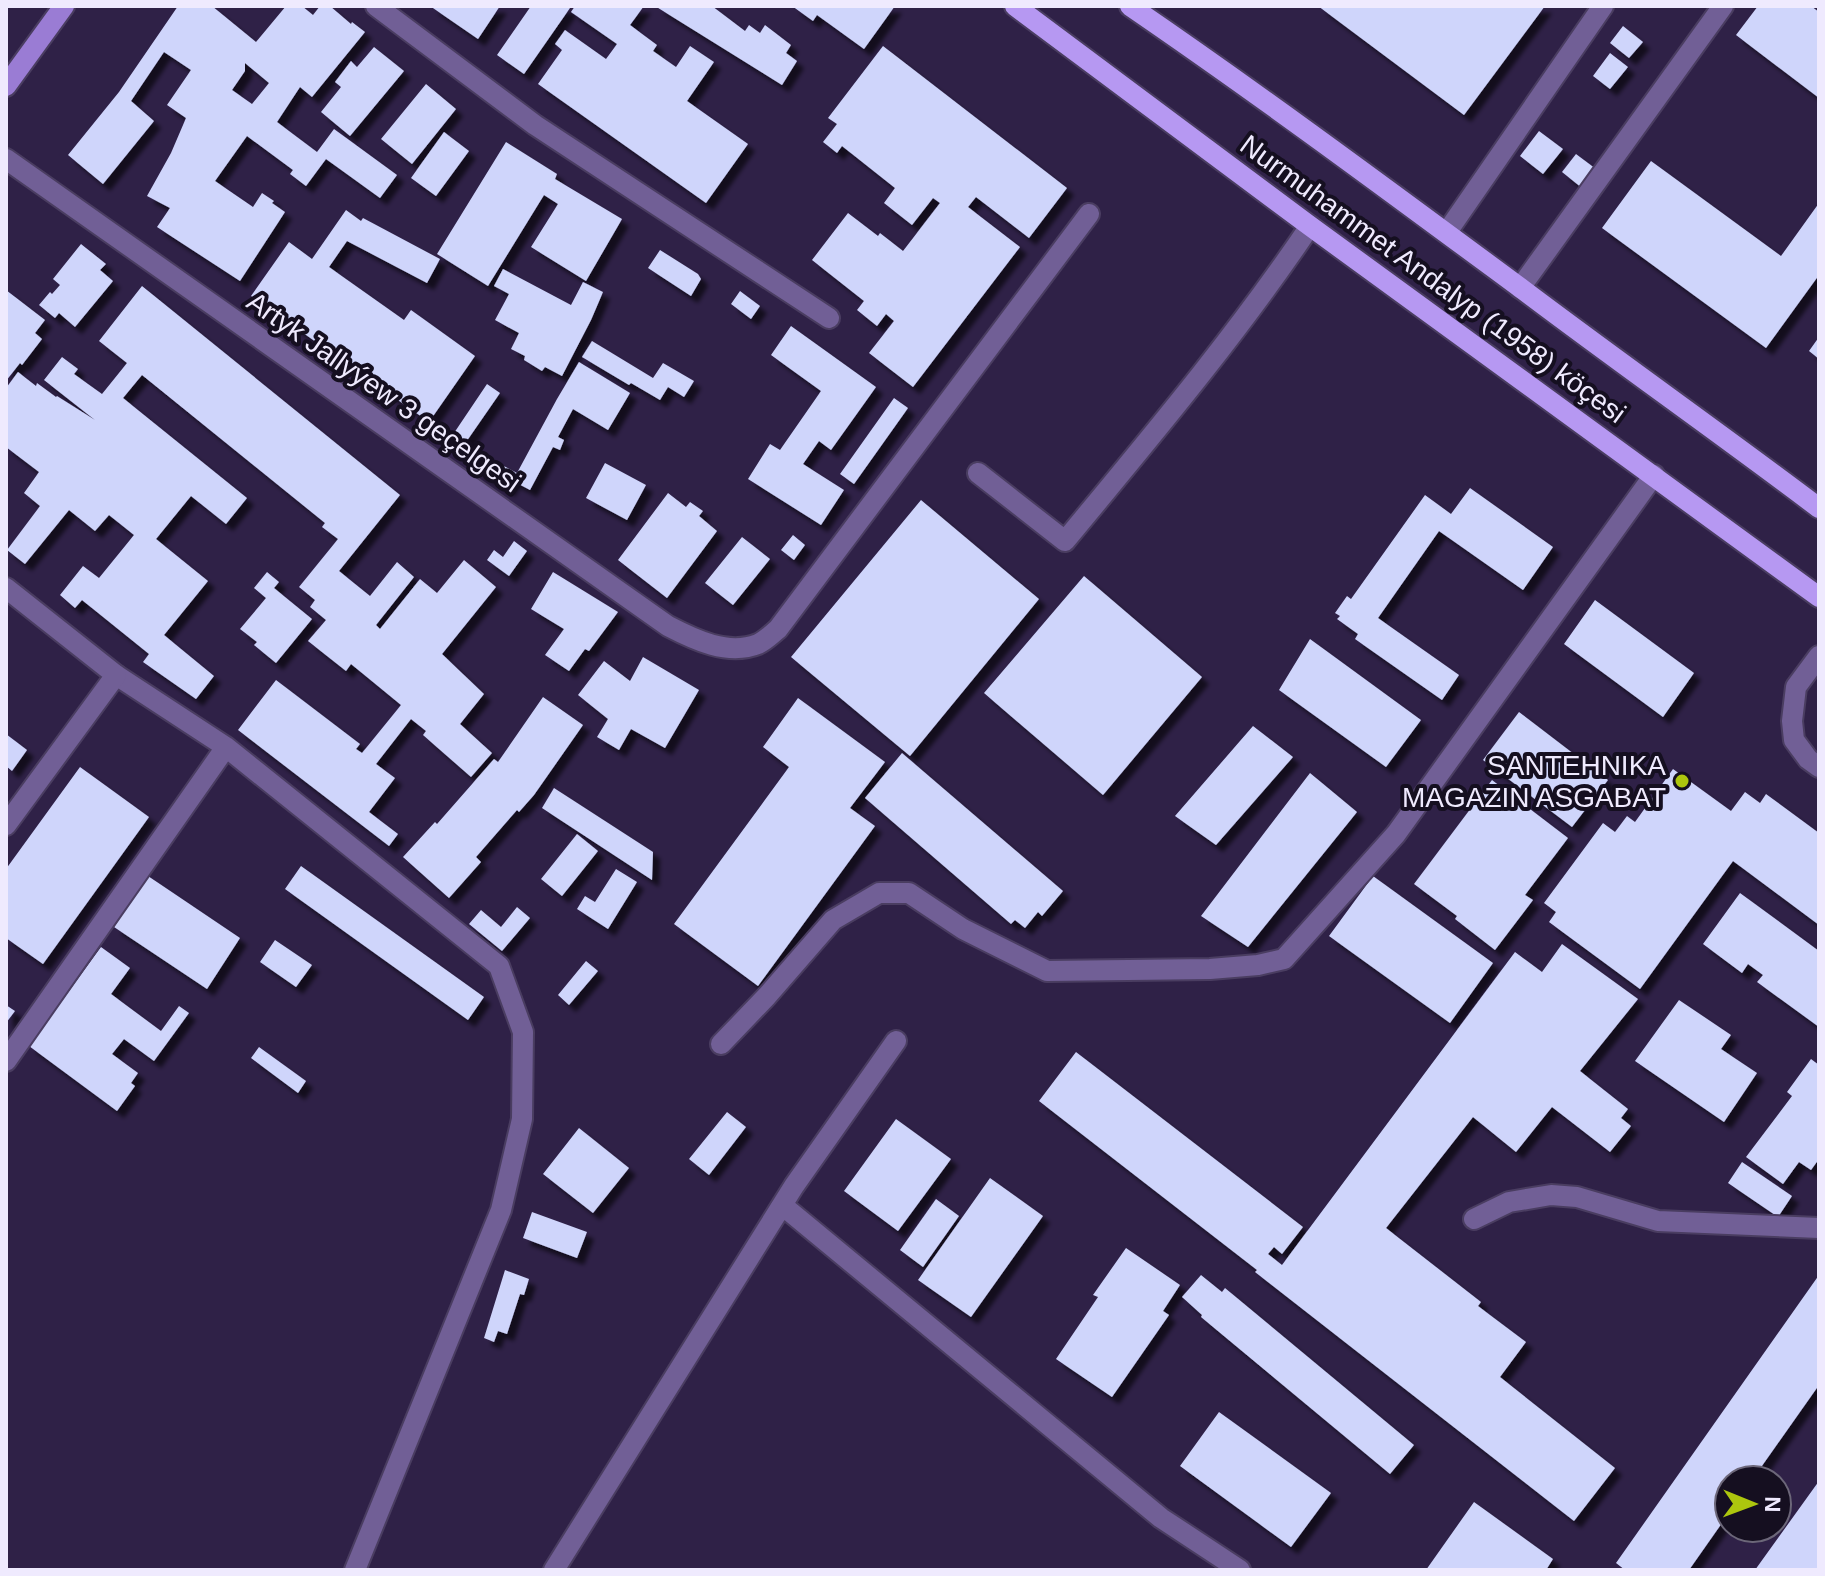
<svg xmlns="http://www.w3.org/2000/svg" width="1825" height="1576" viewBox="0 0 1825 1576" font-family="Helvetica,sans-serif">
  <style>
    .building { fill: #cfd5fb; fill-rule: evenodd; filter: url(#shadow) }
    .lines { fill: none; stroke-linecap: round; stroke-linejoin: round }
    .lane-casing { stroke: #4a3d61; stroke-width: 24 }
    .street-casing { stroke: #4a3d61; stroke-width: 24 }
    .secondary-casing { stroke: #4a3d61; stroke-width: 24 }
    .primary-casing { stroke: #4a3d61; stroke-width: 24 }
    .lane { stroke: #715f96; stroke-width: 20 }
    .street { stroke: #715f96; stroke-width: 20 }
    .secondary { stroke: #9a7cd4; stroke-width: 20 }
    .primary { stroke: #b698f2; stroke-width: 20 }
    .poi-dot { fill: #adc60e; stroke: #150f20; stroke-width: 3 }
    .labels { text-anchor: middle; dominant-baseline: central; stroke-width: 8; stroke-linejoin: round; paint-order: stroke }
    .street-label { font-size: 28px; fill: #efeafe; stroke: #150f20 }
    .poi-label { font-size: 28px; fill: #efeafe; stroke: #150f20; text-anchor: end }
  </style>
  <defs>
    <filter id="shadow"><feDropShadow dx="7" dy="7" stdDeviation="2" flood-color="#0009"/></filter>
  </defs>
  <rect width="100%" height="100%" fill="#2f2147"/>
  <path class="building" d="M178 6H212L256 42 286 6H302L313 15 320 6H330L351 24 352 22 365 32 312 97 300 87 277 122 317 152 334 129 397 175 380 198 326 159 306 186 290 174 293 170 247 136 215 181 253 207 262 193 274 201 272 203 285 212 240 281 157 227 170 208 147 196 171 153 186 118 167 105 191 70 164 52 131 101 154 121 103 184 68 155 119 92ZM245 63 269 83 252 104 232 90 245 71Z
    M430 6H500L478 39Z
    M531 6H566L570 8 524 74 497 55Z
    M575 6H644L630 25 657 45 653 51 676 67 690 46 714 62 687 101 748 144 706 203 538 84 562 50 555 44 565 30 606 59 617 44 571 12Z
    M655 6H712L745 31 749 25 760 33 765 25 791 45 786 53 797 61 782 85Z
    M792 6H895L864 49 817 15 813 21Z
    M1318 6H1545L1464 115Z
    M1758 6H1811L1819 12V98L1736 35Z
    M1623 26 1643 42 1629 58 1610 43Z
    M883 46 1067 188 1029 238 976 197 968 207 1020 247 913 387 869 353 894 321 886 314 877 326 857 310 864 301 812 260 848 213 878 236 880 233 903 251 940 203 933 198 912 225 884 203 895 188 842 146 837 153 823 142 837 124 828 118Z
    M374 47 404 71 350 136 321 112 341 87 335 82 351 61 357 67Z
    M1610 53 1628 67 1610 89 1593 76Z
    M426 84 456 109 412 164 381 139Z
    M1539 131 1563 149 1543 174 1520 156Z
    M444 132 469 151 436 196 411 178Z
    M506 142 557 174 555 179 622 219 586 281 531 247 558 204 544 195 488 286 437 254Z
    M1576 154 1596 169 1582 188 1562 172Z
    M1651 161 1781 256 1819 203V275L1766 348 1602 228Z
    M346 210 361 221 363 218 440 259 427 283 347 241 329 267 404 320 411 310 475 356 429 422 251 296 289 242 312 259Z
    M81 244 106 264 100 270 113 281 75 327 59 313 55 318 39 305 50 292 52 294 60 285 53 279Z
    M660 250 698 274 701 279 691 296 648 268Z
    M503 269 571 305 583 282 603 292 591 320 562 376 545 367 542 371 524 360 525 356 511 349 519 333 495 320 509 294 494 286Z
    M142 286 400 495 339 571 370 596 397 562 414 577 376 625 380 629 420 579 437 593 464 560 496 587 442 654 484 694 460 724 492 753 471 777 423 735 426 731 411 719 376 764 395 778 369 812 398 834 389 846 238 730 276 680 360 744 356 749 362 753 401 705 351 664 346 671 308 641 326 620 310 607 315 600 299 587 338 539 322 527 325 523 142 375 123 398 247 498 226 524 191 496 156 539 208 581 164 635 214 676 196 699 143 662 149 654 82 600 75 608 60 595 83 566 99 578 134 535 109 515 95 531 69 510 25 564 7 550 40 506 24 493 39 472 6 447V388L18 372 36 386 37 383 56 397 57 396 95 420 44 380 62 357 78 369 74 374 102 394 127 363 99 341Z
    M6 290 45 320 35 333 42 339 22 365 20 363 6 381Z
    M740 291 760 306 751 319 731 304Z
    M791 326 876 387 831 450 819 441 803 464 844 490 821 525 748 479 770 444 780 450 821 391 771 355Z
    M1819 337V359L1809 351Z
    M592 341 653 378 663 363 694 381 684 397 668 387 660 400 631 383 629 385 582 357Z
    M579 362 630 393 608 430 573 409 558 437 564 440 560 450 553 447 530 490 513 481 508 490 475 470 483 455 517 473 557 399Z
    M487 384 500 393 464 445 452 436Z
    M894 398 908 408 854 484 840 474Z
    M605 463 646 485 627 520 586 498Z
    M1470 488 1553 547 1523 590 1439 531 1378 618 1459 675 1442 700 1355 639 1358 634 1337 619 1340 616 1335 613 1347 596 1351 599 1425 495 1451 514Z
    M668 493 686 507 690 502 703 511 699 516 717 531 667 598 618 560Z
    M921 500 1039 599 910 756 791 657Z
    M793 535 805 545 794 560 781 550Z
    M742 537 770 559 733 605 705 583Z
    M514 541 527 551 509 576 487 560 494 550 503 557Z
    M267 572 279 582 274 588 312 619 276 663 254 645 257 642 240 629 266 598 254 588Z
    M553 572 618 612 589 651 585 649 569 671 545 655 564 629 531 609Z
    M1084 576 1202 677 1103 795 984 693Z
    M1595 600 1694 673 1663 717 1564 644Z
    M1310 639 1421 720 1386 767 1279 690Z
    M643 657 699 690 665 748 631 729 619 750 597 737 608 719 578 695 604 661 630 681Z
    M543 697 583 725 534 795 519 812 517 810 476 857 481 862 449 898 403 857 435 822 437 824 494 759 498 762Z
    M798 698 885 762 850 808 875 826 758 986 674 924 789 767 763 747Z
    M1519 712 1608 780 1572 827 1483 760Z
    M1253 726 1293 757 1216 845 1175 816Z
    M6 734 27 750 12 771 6 766Z
    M902 753 1063 891 1042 916 1038 912 1025 928 1015 920 1011 924 865 798Z
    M80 767 149 817 43 964 6 938V869Z
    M1673 769 1731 811 1745 792 1760 803 1766 794 1819 833V925L1733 861 1640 989 1549 922 1556 912 1544 903 1603 823 1615 832 1627 816 1635 822Z
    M1310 773 1357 812 1248 947 1201 916Z
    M1492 780 1568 838 1525 895 1533 900 1495 950 1455 919 1457 916 1414 884Z
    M554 788 653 852 652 880 542 808Z
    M577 834 598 851 562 896 541 879Z
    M301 866 484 997 468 1020 285 889Z
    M616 869 637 882 608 929 577 909 585 896 595 902Z
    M148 876 240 938 207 989 114 927Z
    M1373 876 1493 963 1450 1023 1329 936Z
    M1740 893 1819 951V1027L1757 982 1763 975 1748 964 1742 973 1703 944Z
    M517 907 530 918 502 951 469 924 481 910 501 927Z
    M275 940 312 965 296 987 260 962Z
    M1562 944 1638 999 1580 1071 1628 1109 1621 1118 1631 1126 1610 1152 1552 1107 1516 1152 1473 1117 1386 1228 1481 1302 1478 1306 1526 1342 1500 1377 1615 1468 1574 1521 1255 1272 1257 1270 1039 1101 1076 1052 1303 1227 1282 1254 1274 1247 1268 1254 1282 1265 1515 952 1542 972Z
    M101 947 130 968 111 994 161 1031 179 1006 189 1013 154 1061 124 1039 112 1054 138 1073 131 1083 135 1086 117 1111 29 1046Z
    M586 961 598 971 569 1005 558 995Z
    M1679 1000 1731 1035 1721 1049 1757 1073 1724 1122 1635 1061Z
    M6 1005 15 1011 6 1023Z
    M259 1047 306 1081 298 1093 251 1058Z
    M1811 1059 1819 1065V1159L1811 1170 1799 1162 1783 1184 1746 1157 1792 1096 1787 1092Z
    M727 1112 746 1127 709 1175 689 1159Z
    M896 1119 951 1159 898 1231 844 1191Z
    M579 1128 629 1168 593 1213 543 1174Z
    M1742 1162 1792 1196 1778 1217 1728 1183Z
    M990 1178 1043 1216 971 1317 918 1280Z
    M936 1199 959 1216 923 1267 900 1250Z
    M532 1212 587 1232 577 1258 523 1238Z
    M1126 1248 1180 1285 1163 1311 1169 1315 1112 1397 1056 1359 1098 1297 1093 1295Z
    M505 1270 529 1279 524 1295 520 1294 507 1334 498 1331 494 1342 484 1338Z
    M1201 1275 1222 1292 1225 1288 1414 1445 1390 1474 1201 1317 1202 1315 1182 1297Z
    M1819 1275V1385L1752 1480H1729V1513L1689 1570H1625L1616 1563Z
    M1219 1412 1331 1493 1291 1547 1180 1466Z
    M1819 1481V1570H1755Z
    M1474 1502 1553 1559 1546 1570H1426Z"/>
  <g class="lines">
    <defs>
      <path id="lane" d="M1447 232 1603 6
        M1520 288 1723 6
        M978 473 1065 541C1150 438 1236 336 1310 226
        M1819 656 1796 687 1792 721 1794 740 1808 759 1819 767
        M116 675 226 747 499 966 523 1032 522 1119 501 1210 355 1570
        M721 1044 767 996 833 920 879 893H909L963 929 1047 971 1210 969 1258 965 1284 959 1396 834 1654 475
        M6 1061 226 747
        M782 1205 1161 1518 1240 1570
        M1474 1219 1509 1202 1551 1195 1577 1197 1658 1221 1819 1228
        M554 1570 794 1186 896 1041"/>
      <path id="street" d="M376 6 535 125 829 318
        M6 159 668 626C695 640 728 656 758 644 765 641 772 634 778 629L1089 214
        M6 588 116 675 6 825"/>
      <path id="secondary" d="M6 86 64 6"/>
      <path id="primary" d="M1015 6 1310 226 1819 597
        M1130 6C1263 97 1392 193 1522 289 1620 363 1721 434 1819 508"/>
    </defs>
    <use href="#lane" class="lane-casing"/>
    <use href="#street" class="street-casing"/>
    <use href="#secondary" class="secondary-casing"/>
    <use href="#primary" class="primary-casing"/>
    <use href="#lane" class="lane"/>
    <use href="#street" class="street"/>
    <use href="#secondary" class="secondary"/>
    <use href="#primary" class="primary"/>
  </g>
  <circle class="poi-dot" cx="1682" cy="781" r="8"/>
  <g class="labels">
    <g class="street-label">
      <text transform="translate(1433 279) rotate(36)">Nurmuhammet Andalyp (1958) köçesi</text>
      <text transform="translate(384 392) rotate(35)">Artyk Jallyýew 3 geçelgesi</text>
    </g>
    <g class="poi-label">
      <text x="1666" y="765">SANTEHNIKA<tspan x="1666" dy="32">MAGAZIN ASGABAT</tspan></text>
    </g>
  </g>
  <rect width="1825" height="1576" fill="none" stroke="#efeafe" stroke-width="16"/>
  <g transform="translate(1753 1504) rotate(91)"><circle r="38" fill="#150f20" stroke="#6c6779" stroke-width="2"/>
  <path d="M0-6L14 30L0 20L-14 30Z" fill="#adc60e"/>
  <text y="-12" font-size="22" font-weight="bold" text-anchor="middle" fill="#efeafe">N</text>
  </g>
</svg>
